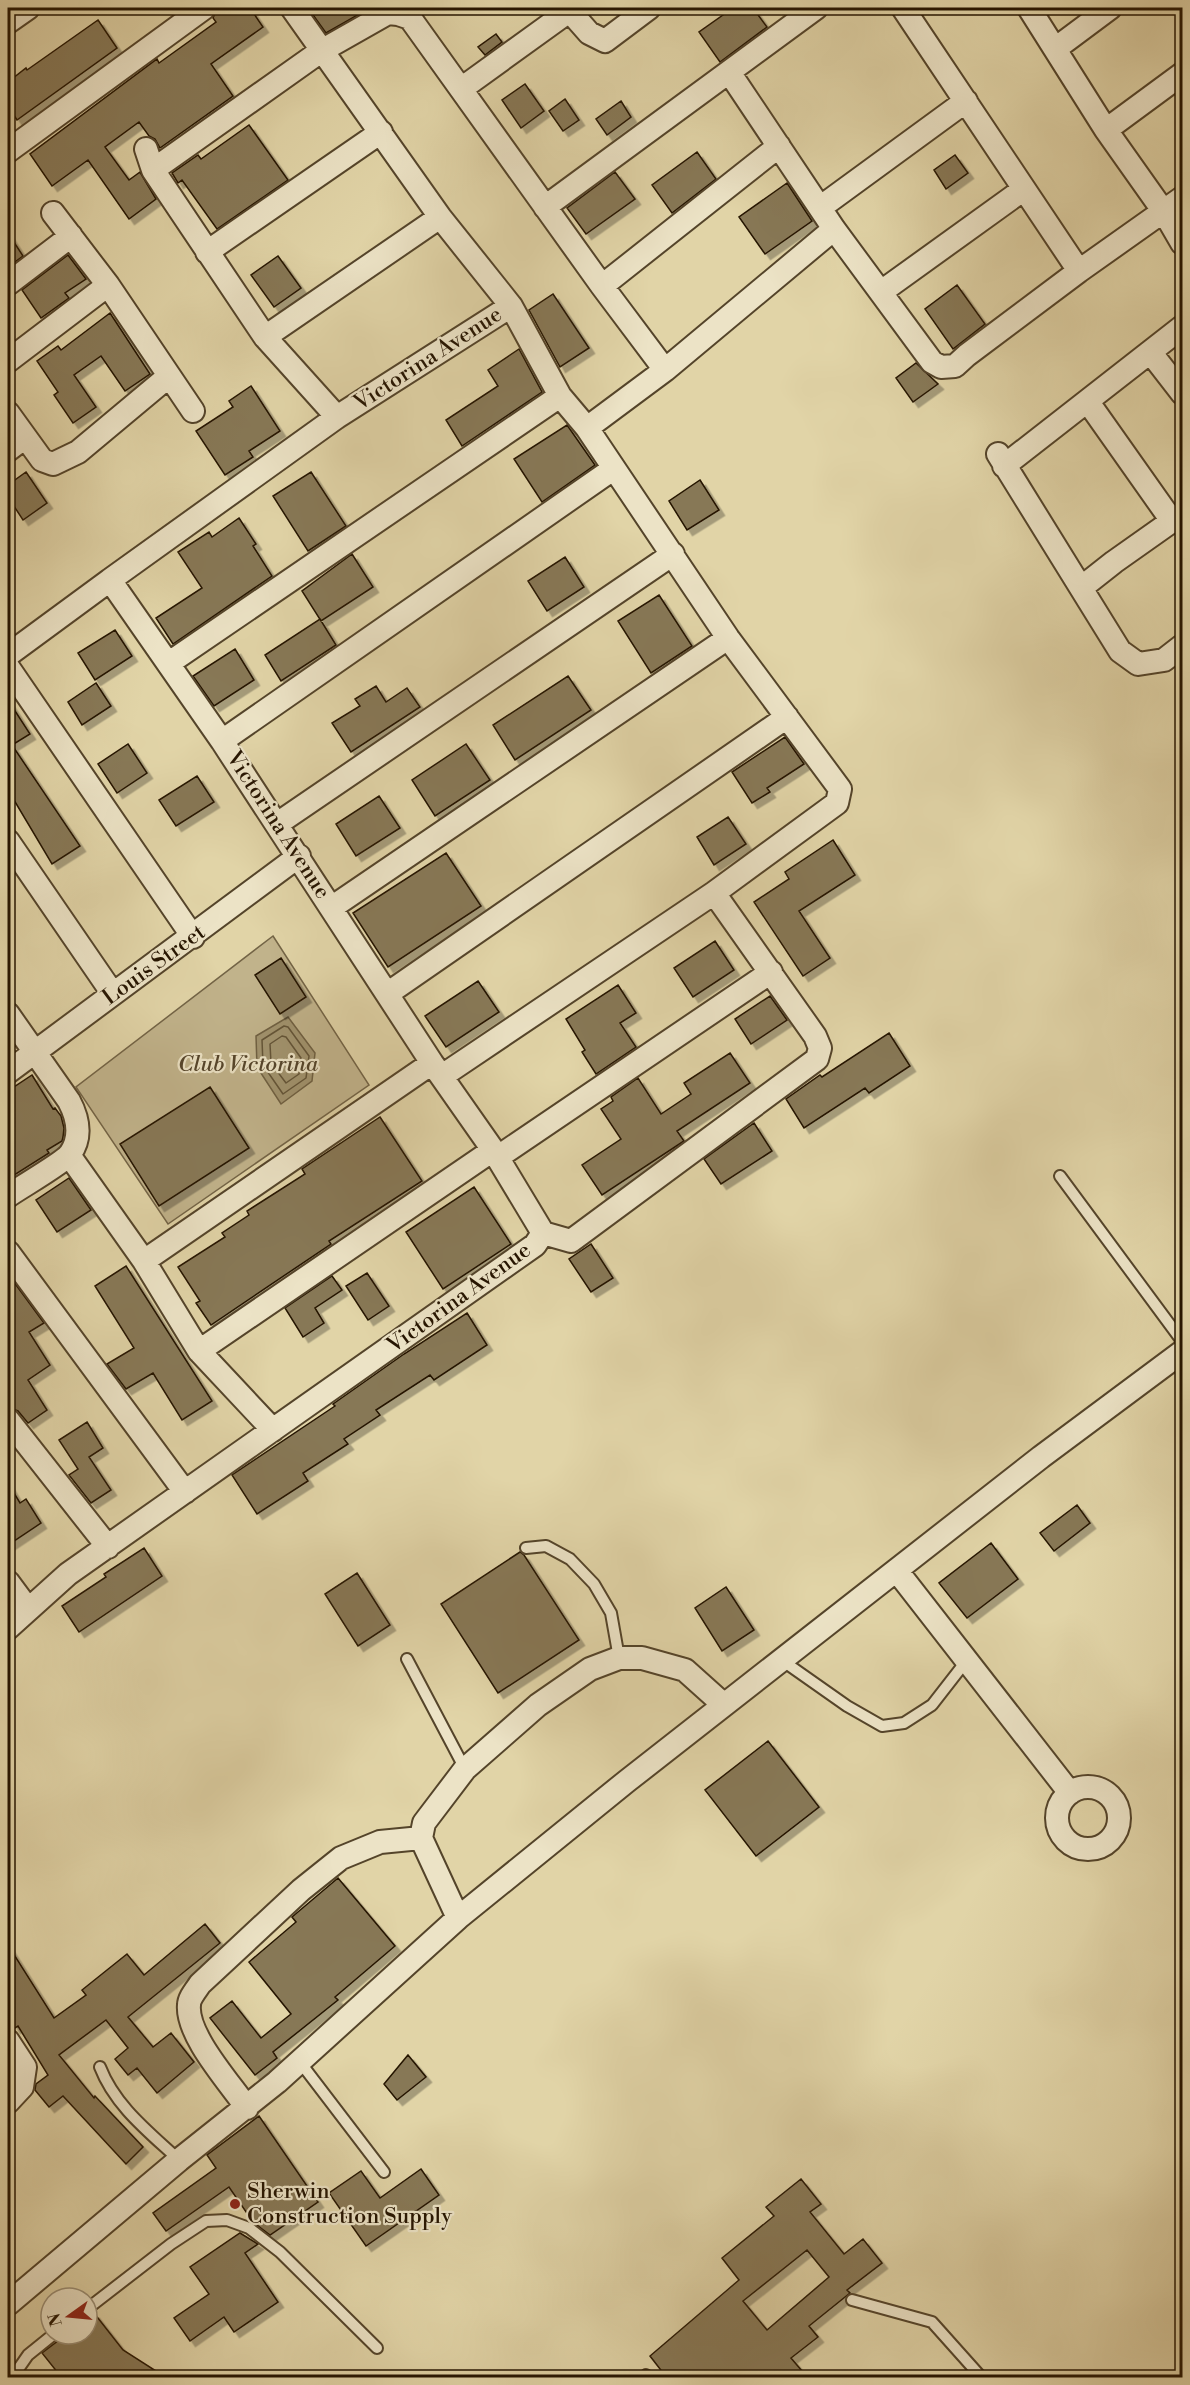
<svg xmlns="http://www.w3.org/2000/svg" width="1190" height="2385" viewBox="0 0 1190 2385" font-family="'Libre Bodoni',serif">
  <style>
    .green { fill: #c1b38b; stroke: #736446; stroke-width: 1.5 }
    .water { fill: #a1936e; stroke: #6f6042; stroke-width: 1.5 }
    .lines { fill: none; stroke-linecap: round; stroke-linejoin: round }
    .shore { stroke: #635437; stroke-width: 1.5 }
    .building { fill: #877857; stroke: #251400; stroke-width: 1.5; fill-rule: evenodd; filter: url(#shadow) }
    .service-casing { stroke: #54442a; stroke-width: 14 }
    .minor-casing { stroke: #54442a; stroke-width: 26 }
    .service { stroke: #ece3c6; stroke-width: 10 }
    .minor { stroke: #ece3c6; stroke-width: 22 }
    .poi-dot { fill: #8f2418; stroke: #ece3c6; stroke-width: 2 }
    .labels { text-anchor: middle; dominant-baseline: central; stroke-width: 4.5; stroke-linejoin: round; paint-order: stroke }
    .street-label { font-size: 22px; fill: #251400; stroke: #ece3c6 }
    .park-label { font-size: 22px; font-style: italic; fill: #54442a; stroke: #ece3c6 }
    .poi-label { font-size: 22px; fill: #251400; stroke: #ece3c6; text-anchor: start }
  </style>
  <defs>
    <filter id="shadow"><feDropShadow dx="5.5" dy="5.5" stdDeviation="0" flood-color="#0004"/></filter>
  </defs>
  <rect width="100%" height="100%" fill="#e1d4a7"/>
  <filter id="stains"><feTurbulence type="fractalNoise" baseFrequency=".00333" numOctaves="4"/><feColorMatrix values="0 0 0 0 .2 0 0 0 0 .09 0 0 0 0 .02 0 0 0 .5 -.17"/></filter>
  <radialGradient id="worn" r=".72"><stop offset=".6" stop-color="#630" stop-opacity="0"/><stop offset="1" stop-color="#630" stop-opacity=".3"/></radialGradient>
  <path class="green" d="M273 936 369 1085 168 1224 76 1087Z"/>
  <path class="water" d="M288 1017 315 1053 312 1081 281 1104 257 1067 256 1036Z"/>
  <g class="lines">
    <path class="shore" d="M284 1026 288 1027 309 1056 306 1078 283 1094 263 1065 262 1040Z
      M282 1036 286 1037 301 1058 299 1074 286 1083 271 1063 270 1044Z"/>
  </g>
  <path class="building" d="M217 8H250L263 27 211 64 233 96 160 148 155 139 149 136 139 122 105 147 129 180 140 172 156 199 129 219 88 160 52 186 30 154 157 59 159 63 216 22 213 18Z
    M308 8H370L326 33Z
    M733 8H753L767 27 720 62 699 32Z
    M98 20 117 48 17 120 8 106V82L26 68 27 70Z
    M496 34 502 42 485 55 478 47Z
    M525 84 544 111 521 128 502 100Z
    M565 99 579 120 563 131 549 111Z
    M621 101 631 117 607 135 596 119Z
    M249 125 288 180 217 229 182 180 178 183 172 173 198 155 201 159Z
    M697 152 716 179 672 213 652 185Z
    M955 155 968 173 946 189 934 170Z
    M615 172 635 199 586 234 567 208Z
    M787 183 812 221 765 254 739 217Z
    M8 233 23 256 8 267Z
    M68 255 86 279 65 293 69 298 41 318 22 290Z
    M278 256 301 288 274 307 251 275Z
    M957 285 985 324 953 349 925 309Z
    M553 294 589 348 560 367 529 310Z
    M110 313 150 374 125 391 101 356 74 375 96 407 73 423 54 395 58 392 37 361 58 346 61 350Z
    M519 349 542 392 462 446 446 420 498 386 488 370Z
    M916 363 938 384 913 402 896 378Z
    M251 386 280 431 249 451 253 457 225 475 196 431 233 407 229 401Z
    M567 425 595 465 542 502 514 459Z
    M26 472 47 503 23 520 8 497V485Z
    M311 472 346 526 308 551 273 496Z
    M700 480 719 510 687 530 669 501Z
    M239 518 256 544 253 546 272 576 173 644 156 618 202 588 178 552 209 532 212 537Z
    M352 554 373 587 321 621 302 591Z
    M565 557 584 587 547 611 528 581Z
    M659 595 692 646 651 673 618 621Z
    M320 619 336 645 281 681 265 655Z
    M115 630 132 656 95 680 78 653Z
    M235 649 254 680 214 706 193 676Z
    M568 676 591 710 515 760 493 725Z
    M96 683 111 706 82 725 68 702Z
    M376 686 386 702 407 688 420 707 351 752 332 723 360 706 355 699Z
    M8 700 30 734 12 745 80 846 52 864 8 790Z
    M785 737 804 764 767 788 770 792 752 803 732 772Z
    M128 744 147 773 117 793 98 764Z
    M466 744 490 780 435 816 412 780Z
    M197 776 214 802 176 826 159 800Z
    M379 796 400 828 356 856 336 824Z
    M728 817 746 844 714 865 697 837Z
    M833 840 855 875 799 911 830 958 803 976 754 902 789 879 785 872Z
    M446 853 481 906 388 967 353 913Z
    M715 941 734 970 693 997 674 968Z
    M281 958 306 997 280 1014 255 975Z
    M478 981 499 1012 446 1047 425 1016Z
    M618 985 636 1013 620 1023 636 1047 596 1074 582 1052 585 1050 566 1019Z
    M770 996 787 1020 751 1044 735 1019Z
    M889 1033 910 1066 869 1093 865 1088 804 1128 786 1099 820 1075 822 1077Z
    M730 1053 750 1083 677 1131 684 1141 602 1195 582 1165 621 1139 601 1109 613 1101 611 1097 638 1078 661 1114 691 1094 684 1083Z
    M32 1075 53 1109 55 1108 61 1116 64 1128 63 1137 62 1141 47 1150 49 1153 8 1179V1091Z
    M210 1087 249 1148 159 1206 120 1144Z
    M380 1117 422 1181 329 1241 331 1244 211 1325 196 1303 200 1301 178 1267 225 1237 222 1233 249 1215 247 1211 305 1174 302 1169Z
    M754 1123 772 1151 721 1184 704 1159Z
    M69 1178 91 1210 57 1232 36 1200Z
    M474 1187 511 1244 443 1289 406 1232Z
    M591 1244 613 1278 591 1292 569 1259Z
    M126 1266 212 1401 182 1420 153 1373 126 1389 107 1364 134 1348 95 1286Z
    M367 1273 389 1306 368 1320 346 1286Z
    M8 1274 44 1323 29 1332 50 1365 28 1380 47 1410 28 1423 18 1411 8 1407Z
    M332 1276 342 1290 315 1308 324 1323 303 1337 285 1308Z
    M467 1313 487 1345 434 1380 430 1375 376 1410 380 1415 344 1439 348 1444 303 1473 308 1481 257 1514 232 1475 335 1406 333 1404 404 1354Z
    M87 1422 103 1448 89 1457 111 1490 91 1503 69 1475 78 1469 59 1440Z
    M8 1483 20 1503 26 1499 41 1523 8 1545Z
    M1077 1505 1090 1523 1054 1551 1040 1533Z
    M991 1543 1018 1579 967 1618 939 1583Z
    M144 1548 162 1576 79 1632 62 1606 106 1577 104 1574Z
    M520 1552 524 1555 579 1640 498 1693 441 1604Z
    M357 1573 390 1625 358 1646 325 1594Z
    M726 1587 754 1630 722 1651 695 1608Z
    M768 1741 819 1807 756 1856 705 1790Z
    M338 1878 395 1946 335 1997 338 2000 273 2052 277 2058 255 2075 210 2018 232 2001 261 2038 291 2014 249 1962 296 1922 292 1917Z
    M205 1924 220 1943 128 2017 153 2047 171 2033 194 2062 157 2093 137 2068 128 2075 115 2059 128 2048 106 2020 59 2055 94 2098 95 2096 143 2147 126 2164 63 2096 49 2107 35 2090 36 2084 48 2075 18 2026 15 2028 8 2016V1945L54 2018 86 1995 82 1990 127 1954 144 1975Z
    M408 2055 426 2077 397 2100 384 2084Z
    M259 2116 318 2202 270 2235 253 2222 229 2187 166 2231 153 2213 216 2168 207 2155Z
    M421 2169 439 2195 366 2246 329 2193 361 2171 380 2198Z
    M801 2179 821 2204 810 2212 844 2254 863 2239 882 2263 847 2290 850 2293 809 2326 818 2337 791 2358 808 2378H667L650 2356 739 2280 722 2258 774 2216 766 2207ZM807 2250 829 2277 767 2330 743 2301Z
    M240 2233 258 2244 245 2253 278 2302 234 2332 224 2317 190 2341 174 2318 209 2294 190 2267Z
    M94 2313 123 2350 167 2378H62L42 2353 59 2340 61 2334H87V2316Z"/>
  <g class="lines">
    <defs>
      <path id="service" d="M1060 1176 1182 1341
        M526 1548 546 1546 570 1559 594 1584 611 1613 619 1658
        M407 1659 465 1769
        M783 1661 847 1706 882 1726 904 1723 932 1705 967 1660
        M300 2062 384 2172
        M100 2067C115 2106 149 2132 179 2160
        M852 2300 932 2322 982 2378
        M87 2309 171 2244 206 2221 227 2220 249 2228 280 2252 377 2348
        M646 2375 648 2378
        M12 2378 28 2355 54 2334"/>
      <path id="minor" d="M567 8 589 33 605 41 649 8
        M903 8 1079 271
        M1029 8 1106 130 1164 212 1182 243
        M8 22 28 8
        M1055 49 1110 8
        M729 72 834 229 932 362 941 367 955 366 967 355 1079 271 1182 198
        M461 89 569 11
        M1106 130 1182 74
        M146 149 153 170 265 337 337 417
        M8 151 204 8
        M153 170 321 51 388 13 398 14 410 18 602 286 665 370
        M545 207 816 8
        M821 207 966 101
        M53 213 108 285 193 411
        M207 252 381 132
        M8 284 71 236
        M602 286 779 146
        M881 292 1024 189
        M265 337 440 217
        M1151 353 1182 393
        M8 361 108 285
        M1088 402 1172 521
        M8 413 42 460 53 464 78 452 169 376
        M587 428 665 370 834 229
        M8 450 24 438
        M998 454 1120 651 1138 664 1164 660 1182 646
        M1004 466 1182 327
        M1081 588 1114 562 1182 514
        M8 655 110 580
        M169 663 560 396
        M8 667 193 937
        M222 741 613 469
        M277 824 673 554
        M8 841 113 994
        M331 908 728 638
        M387 994 787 717
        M8 1014 69 1101C78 1118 82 1137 70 1154 63 1163 19 1188 8 1196
        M8 1072 299 856
        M442 1076 714 893 837 803 840 789 728 638 587 428 560 396 511 306
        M69 1155 144 1261 199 1351 273 1430
        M498 1157 771 972
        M543 1233 571 1241 817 1059 820 1048 815 1036 714 893
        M8 1252 185 1492
        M144 1261 432 1063
        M199 1351 493 1150
        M8 1420 108 1547
        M897 1571 1070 1793
        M8 1582 28 1609
        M8 1628 68 1574 535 1245 543 1233 493 1150 432 1063 222 741 110 580 337 417 511 306 440 217 292 8
        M1057 1818a31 31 0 1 1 62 0a31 31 0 1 1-62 0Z
        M458 1918 421 1838 424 1823 465 1769 538 1705 590 1669 619 1658H642L685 1670 724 1705
        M8 2041 25 2067 22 2087 8 2102
        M247 2108C230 2083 186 2035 189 2005 189 1998 196 1990 200 1984L301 1890 341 1858 380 1842 421 1838
        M8 2304 179 2160 277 2082 458 1918 627 1781 1041 1457 1182 1352"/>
    </defs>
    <use href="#service" class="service-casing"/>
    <use href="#minor" class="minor-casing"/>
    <use href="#service" class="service"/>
    <use href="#minor" class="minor"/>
  </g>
  <circle class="poi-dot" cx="235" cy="2204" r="6"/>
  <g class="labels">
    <g class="street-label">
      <text transform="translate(428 359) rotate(-33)">Victorina Avenue</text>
      <text transform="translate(278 825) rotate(57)">Victorina Avenue</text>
      <text transform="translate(154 965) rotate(-36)">Louis Street</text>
      <text transform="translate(459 1298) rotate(-36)">Victorina Avenue</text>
    </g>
    <g class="park-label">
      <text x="248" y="1064">Club Victorina</text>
    </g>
    <g class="poi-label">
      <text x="247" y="2191">Sherwin<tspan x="247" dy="25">Construction Supply</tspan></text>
    </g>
  </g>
  <rect width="1190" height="2385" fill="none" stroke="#e1d4a7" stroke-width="30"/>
  <rect x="9" y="9" width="1172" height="2367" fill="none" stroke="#251400" stroke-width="3"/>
  <rect x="15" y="15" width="1160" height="2355" fill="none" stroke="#251400" stroke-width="1.5"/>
  <g transform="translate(69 2316) rotate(255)"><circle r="28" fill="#ece3c6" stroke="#9c9077" stroke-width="1.5"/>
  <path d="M0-4.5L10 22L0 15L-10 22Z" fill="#8f2418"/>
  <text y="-9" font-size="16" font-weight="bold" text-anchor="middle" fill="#251400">N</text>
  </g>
  <rect width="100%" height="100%" filter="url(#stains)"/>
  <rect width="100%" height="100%" fill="url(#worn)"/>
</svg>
